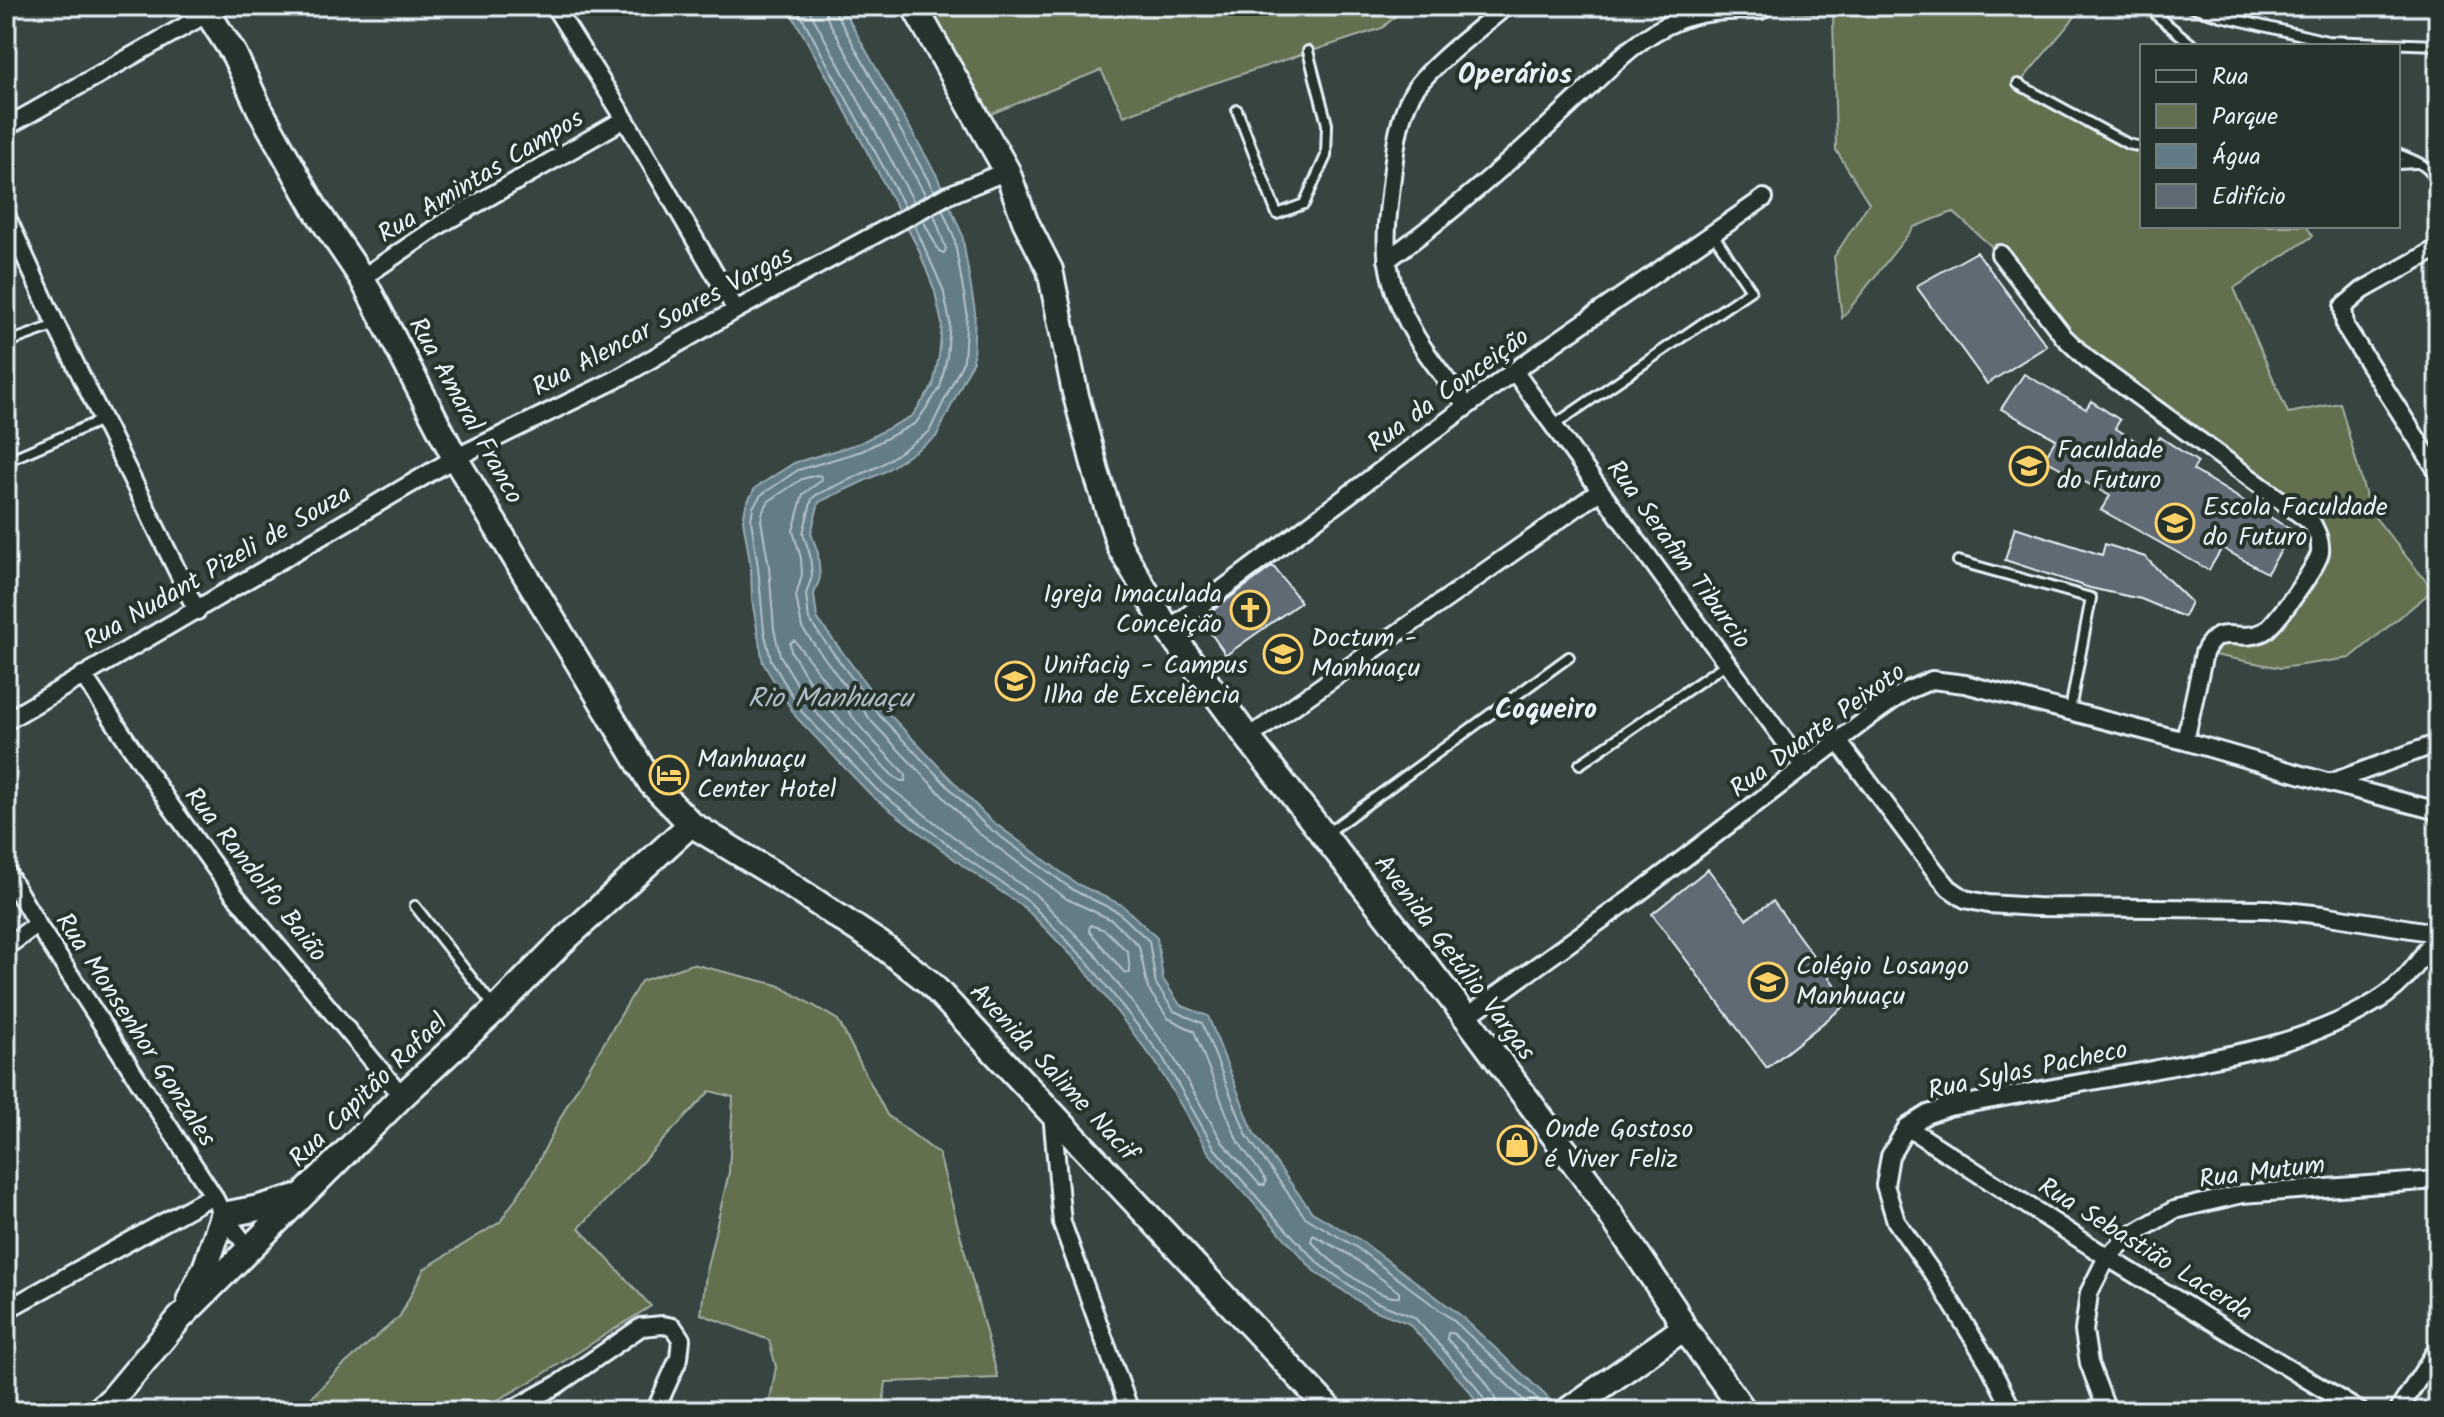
<svg xmlns="http://www.w3.org/2000/svg" width="2444" height="1417" viewBox="0 0 2444 1417" font-family="Kalam,sans-serif">
  <style>
    .green { fill: #626f50; stroke: #a5b0a4; stroke-width: 2 }
    .water { fill: #637b86; stroke: #98aab4; stroke-width: 2 }
    .lines { fill: none; stroke-linecap: round; stroke-linejoin: round }
    .shore { stroke: #b3c2ca; stroke-width: 2 }
    .building { fill: #5f6a74; stroke: #e8f1f8; stroke-width: 2 }
    .lane-casing { stroke: #e8f1f8; stroke-width: 14 }
    .street-casing { stroke: #e8f1f8; stroke-width: 22 }
    .secondary-casing { stroke: #e8f1f8; stroke-width: 30 }
    .lane { stroke: #26332d; stroke-width: 8 }
    .street { stroke: #26332d; stroke-width: 16 }
    .secondary { stroke: #26332d; stroke-width: 24 }
    .labels { text-anchor: middle; dominant-baseline: central; stroke-width: 8; stroke-linejoin: round; paint-order: stroke }
    .street-label { font-size: 26px; fill: #e8f1f8; stroke: #26332d }
    .poi-label { font-size: 26px; fill: #e8f1f8; stroke: #26332d; text-anchor: start }
    .neighbourhood-label { font-size: 28px; font-weight: bold; fill: #e8f1f8; stroke: #26332d }
    .water-label { font-size: 28px; font-style: italic; fill: #acbcc5; stroke: #26332d }
  </style>
  <rect width="100%" height="100%" fill="#374442"/>
  <filter id="ink" filterUnits="userSpaceOnUse"><feTurbulence type="fractalNoise" baseFrequency=".0125" numOctaves="2"/><feDisplacementMap in="SourceGraphic" scale="16" xChannelSelector="R" yChannelSelector="G"/><feConvolveMatrix kernelMatrix="1 2 1 2 8 2 1 2 1" color-interpolation-filters="sRGB"/></filter>
  <g filter="url(#ink)">
    <path class="green" d="M914 6H1407L1382 28 1187 92 1124 116 1101 70 978 119Z
      M1712 6H2084L2019 84 2142 147V226H2306L2313 236 2234 288 2288 413 2340 403 2370 511 2433 590 2350 658 2281 668 2204 653 2210 641 2266 631 2320 556 2319 537 2087 359 2000 254 1953 212 1914 227 1842 318 1834 257 1869 203 1836 150 1833 15Z
      M692 964 778 985 838 1020 887 1115 939 1154 998 1378 886 1382 882 1411H768L776 1367 769 1340 701 1314 707 1267 729 1172 733 1097 710 1091 579 1228 651 1306 537 1378 478 1411H310L303 1406 338 1370 400 1316 424 1269 500 1222 532 1174 567 1105 641 981Z"/>
    <path class="water" d="M787 6H841L937 176 962 234 975 312 973 361 936 437 884 472 819 502 811 533 818 553 820 578 814 594 817 618 886 711 989 819 1077 884 1122 905 1157 938 1163 979 1180 1005 1208 1016 1254 1133 1312 1212 1360 1240 1459 1314 1562 1411H1482L1468 1389 1408 1323 1369 1308 1314 1271 1209 1153 1156 1063 1081 965 1025 908 962 865 873 797 796 717 763 663 752 600 751 568 743 520 746 505 755 488 794 463 860 443 912 416 933 386 939 356 942 324 935 292 918 248 834 89Z"/>
    <g class="lines">
      <path class="shore" d="M796 6 905 207
        M807 6 914 202
        M824 6 827 18 926 196
        M835 6 836 13 934 191
        M942 209 954 237 967 312 964 360 929 432 881 465 816 495 812 499 803 533 810 555 812 576 806 594 809 620 879 715 985 825 1073 890 1118 912 1149 941 1156 984 1174 1011 1202 1023 1247 1136 1305 1217 1356 1247 1453 1320 1550 1411
        M923 220 939 251 944 253 946 249 934 214
        M914 224 943 289 950 322 947 357 940 388 916 423 862 451 798 470 761 495 753 507 751 520 758 567 764 631 771 660 802 712 878 791 967 859 1029 902 1086 960 1163 1058 1215 1149 1268 1210 1320 1265 1373 1301 1414 1317 1474 1384 1487 1404 1488 1411
        M817 475 821 476 822 480 803 494 793 531 801 558 802 575 796 596 802 628 872 722 977 832 1067 899 1112 920 1139 946 1148 989 1168 1018 1194 1031 1237 1140 1266 1180 1265 1185H1260L1223 1143 1171 1053 1094 953 1035 894 972 851 885 784 810 706 780 655 774 629 769 567 761 520 763 511 769 501 802 479Z
        M794 640 863 730 906 775 905 781H901L892 775 820 699 791 651 790 643Z
        M1090 925 1105 930 1128 952 1130 973 1124 972 1089 931Z
        M1313 1235 1350 1255 1399 1292V1297C1376 1300 1327 1259 1311 1241Z
        M1498 1411C1497 1386 1463 1357 1447 1339L1448 1333H1453L1535 1411"/>
    </g>
    <path class="building" d="M1977 252 2047 346 1987 384 1916 286Z
      M2024 374 2086 409 2091 401 2120 420 2115 428 2152 451 2160 437 2198 462 2193 470 2293 531 2267 573 2222 548 2209 570 2101 510 2110 496 2044 459 2056 439 2001 409Z
      M2015 527 2102 555 2105 544 2145 557 2191 602 2184 617 2141 599 2090 588 2005 560Z
      M1273 566 1301 602 1226 655 1201 619Z
      M1708 869 1746 919 1773 901 1848 1003 1767 1068 1652 914Z"/>
    <g class="lines">
      <defs>
        <path id="lane" d="M2155 6 2157 16 2194 46
          M2189 6 2221 16 2327 41 2438 45
          M2018 84 2128 144 2142 147
          M1237 110 1277 214 1304 204 1326 156 1327 124 1308 51
          M2398 154C2418 162 2427 164 2438 183
          M2398 164 2416 163
          M6 343 56 325
          M1554 425 1751 290 1713 234
          M6 461 104 419
          M1958 561 2091 598 2070 710
          M1580 764 1727 663
          M1327 833 1569 657
          M415 906 495 1008"/>
        <path id="street" d="M554 6 625 119 736 310
          M6 127 208 13
          M6 215 56 325 197 611
          M2438 248 2363 290 2343 307 2345 326 2438 472
          M2000 254 2064 337 2087 359 2312 523C2317 533 2321 541 2320 552 2319 564 2274 627 2263 632 2237 644 2218 621 2204 653L2185 741
          M1387 260C1454 211 1517 156 1577 99 1608 70 1636 37 1677 21 1703 10 1733 11 1761 10
          M362 278 443 223 625 119
          M1514 371 1663 577 1804 767
          M1467 406C1432 362 1397 321 1388 263 1384 236 1389 205 1392 177 1395 150 1398 118 1412 94 1426 68 1482 27 1506 6
          M1168 630 1514 371 1764 198
          M83 675 170 805 234 894 402 1096
          M6 721 455 458 615 380 736 310 946 196 1007 171
          M1248 738 1600 491
          M1838 741 1935 871 1949 888 1965 899 1988 904 2036 907 2267 909 2323 915 2436 933
          M2330 783 2438 743
          M6 871 37 924 213 1195 223 1215 249 1249
          M6 947 37 924
          M1466 1017 1636 895 1872 715 1906 691 1932 680 1965 684 2185 741 2330 783 2438 811
          M1052 1113 1062 1223 1130 1411
          M1907 1127 2107 1257 2359 1411
          M6 1310 213 1195
          M510 1411 557 1385 641 1327 663 1325 673 1327 681 1339 679 1358 655 1411
          M2013 1411 1989 1364 1938 1281 1896 1221 1885 1185 1890 1156 1907 1127 1928 1114 1949 1107C2016 1095 2084 1083 2152 1070 2228 1056 2311 1043 2377 1001 2404 985 2426 956 2438 927
          M2107 1411 2089 1363 2084 1331 2089 1293 2107 1257 2130 1236 2174 1210 2242 1194 2438 1180
          M2398 1411 2438 1348"/>
        <path id="secondary" d="M203 6 234 54 260 110 316 210 362 278 455 458 651 783 691 824 775 875 880 944 930 983 1331 1411
          M914 6 1007 171 1025 221 1050 270 1075 392 1097 475 1120 547 1168 630 1248 738 1466 1017 1590 1184 1674 1309 1684 1328 1744 1411
          M190 1299 206 1266 223 1215 259 1208 297 1197
          M98 1411 113 1398 179 1319 402 1096 496 1009 562 942 691 824
          M1567 1411 1684 1328"/>
      </defs>
      <use href="#lane" class="lane-casing"/>
      <use href="#street" class="street-casing"/>
      <use href="#secondary" class="secondary-casing"/>
      <use href="#lane" class="lane"/>
      <use href="#street" class="street"/>
      <use href="#secondary" class="secondary"/>
    </g>
  </g>
  <defs>
    <symbol id="university-ring" viewBox="-11 -11 22 22"><circle r="9.5" fill="#26332d" stroke="#ffd166" stroke-width="1.5"/><path d="M0-5L7-2L0 1L-7-2ZM-4 1L0 2.5L4 1V4Q0 6-4 4Z" fill="#ffd166"/></symbol>
    <symbol id="school-ring" viewBox="-11 -11 22 22"><circle r="9.5" fill="#26332d" stroke="#ffd166" stroke-width="1.5"/><path d="M0-5L7-2L0 1L-7-2ZM-4 1L0 2.5L4 1V4Q0 6-4 4Z" fill="#ffd166"/></symbol>
    <symbol id="church-ring" viewBox="-11 -11 22 22"><circle r="9.5" fill="#26332d" stroke="#ffd166" stroke-width="1.5"/><path d="M-1.2-6h2.4v3.5h3.3v2.4h-3.3V6h-2.4V-.1h-3.3v-2.4h3.3Z" fill="#ffd166"/></symbol>
    <symbol id="hotel-ring" viewBox="-11 -11 22 22"><circle r="9.5" fill="#26332d" stroke="#ffd166" stroke-width="1.5"/><path d="M-6-4.5h1.5V1H6V5H4.5V3h-9V5H-6ZM-4 0a1.8 1.8 0 1 1 3.6 0ZM.5 0V-2.5h3Q6-2.5 6 0Z" fill="#ffd166"/></symbol>
    <symbol id="shop-ring" viewBox="-11 -11 22 22"><circle r="9.5" fill="#26332d" stroke="#ffd166" stroke-width="1.5"/><path d="M-5-2.5h2.3a2.7 3.5 0 0 1 5.4 0H5L5.5 6h-11ZM-1.5-2.5h3a1.5 2.3 0 0 0-3 0Z" fill="#ffd166"/></symbol>
  </defs>
  <g fill-rule="evenodd">
    <use href="#university-ring" x="2007" y="444" width="44" height="44"/>
    <use href="#school-ring" x="2153" y="501" width="44" height="44"/>
    <use href="#church-ring" x="1228" y="588" width="44" height="44"/>
    <use href="#university-ring" x="1261" y="632" width="44" height="44"/>
    <use href="#university-ring" x="993" y="659" width="44" height="44"/>
    <use href="#hotel-ring" x="647" y="753" width="44" height="44"/>
    <use href="#school-ring" x="1746" y="960" width="44" height="44"/>
    <use href="#shop-ring" x="1495" y="1123" width="44" height="44"/>
  </g>
  <g class="labels">
    <g class="street-label">
      <text transform="translate(481 177) rotate(-31)">Rua Amintas Campos</text>
      <text transform="translate(663 322) rotate(-28)">Rua Alencar Soares Vargas</text>
      <text transform="translate(1449 391) rotate(-36)">Rua da Conceição</text>
      <text transform="translate(465 411) rotate(61)">Rua Amaral Franco</text>
      <text transform="translate(1678 555) rotate(54)">Rua Serafim Tiburcio</text>
      <text transform="translate(218 568) rotate(-30)">Rua Nudant Pizeli de Souza</text>
      <text transform="translate(1818 731) rotate(-36)">Rua Duarte Peixoto</text>
      <text transform="translate(255 875) rotate(52)">Rua Randolfo Baião</text>
      <text transform="translate(1454 958) rotate(53)">Avenida Getúlio Vargas</text>
      <text transform="translate(135 1030) rotate(57)">Rua Monsenhor Gonzales</text>
      <text transform="translate(2028 1071) rotate(-12)">Rua Sylas Pacheco</text>
      <text transform="translate(1053 1073) rotate(47)">Avenida Salime Nacif</text>
      <text transform="translate(369 1091) rotate(-44)">Rua Capitão Rafael</text>
      <text transform="translate(2262 1173) rotate(-7)">Rua Mutum</text>
      <text transform="translate(2145 1250) rotate(32)">Rua Sebastião Lacerda</text>
    </g>
    <g class="poi-label">
      <text x="2057" y="451">Faculdade<tspan x="2057" dy="30">do Futuro</tspan></text>
      <text x="2203" y="508">Escola Faculdade<tspan x="2203" dy="30">do Futuro</tspan></text>
      <text x="1222" y="595" text-anchor="end">Igreja Imaculada<tspan x="1222" dy="30">Conceição</tspan></text>
      <text x="1311" y="639">Doctum -<tspan x="1311" dy="30">Manhuaçu</tspan></text>
      <text x="1043" y="666">Unifacig - Campus<tspan x="1043" dy="30">Ilha de Excelência</tspan></text>
      <text x="697" y="760">Manhuaçu<tspan x="697" dy="30">Center Hotel</tspan></text>
      <text x="1796" y="967">Colégio Losango<tspan x="1796" dy="30">Manhuaçu</tspan></text>
      <text x="1545" y="1130">Onde Gostoso<tspan x="1545" dy="30">é Viver Feliz</tspan></text>
    </g>
    <g class="neighbourhood-label">
      <text x="1515" y="75">Operários</text>
      <text x="1546" y="710">Coqueiro</text>
    </g>
    <g class="water-label">
      <text x="830" y="699">Rio Manhuaçu</text>
    </g>
  </g>
  <rect width="2444" height="1417" fill="none" stroke="#26332d" stroke-width="32"/>
  <rect x="16" y="16" width="2412" height="1385" fill="none" stroke="#e8f1f8" stroke-width="3" filter="url(#ink)"/>
  <rect x="2140" y="44" width="260" height="184" fill="#26332d" stroke="#747f7e" stroke-width="2"/>
  <rect x="2156" y="70" width="40" height="12" fill="#26332d" stroke="#747f7e" stroke-width="2"/>
  <text x="2212" y="84" font-size="24" fill="#e8f1f8">Rua</text>
  <rect x="2156" y="104" width="40" height="24" fill="#626f50" stroke="#747f7e" stroke-width="2"/>
  <text x="2212" y="124" font-size="24" fill="#e8f1f8">Parque</text>
  <rect x="2156" y="144" width="40" height="24" fill="#637b86" stroke="#747f7e" stroke-width="2"/>
  <text x="2212" y="164" font-size="24" fill="#e8f1f8">Água</text>
  <rect x="2156" y="184" width="40" height="24" fill="#5f6a74" stroke="#747f7e" stroke-width="2"/>
  <text x="2212" y="204" font-size="24" fill="#e8f1f8">Edifício</text>
</svg>
